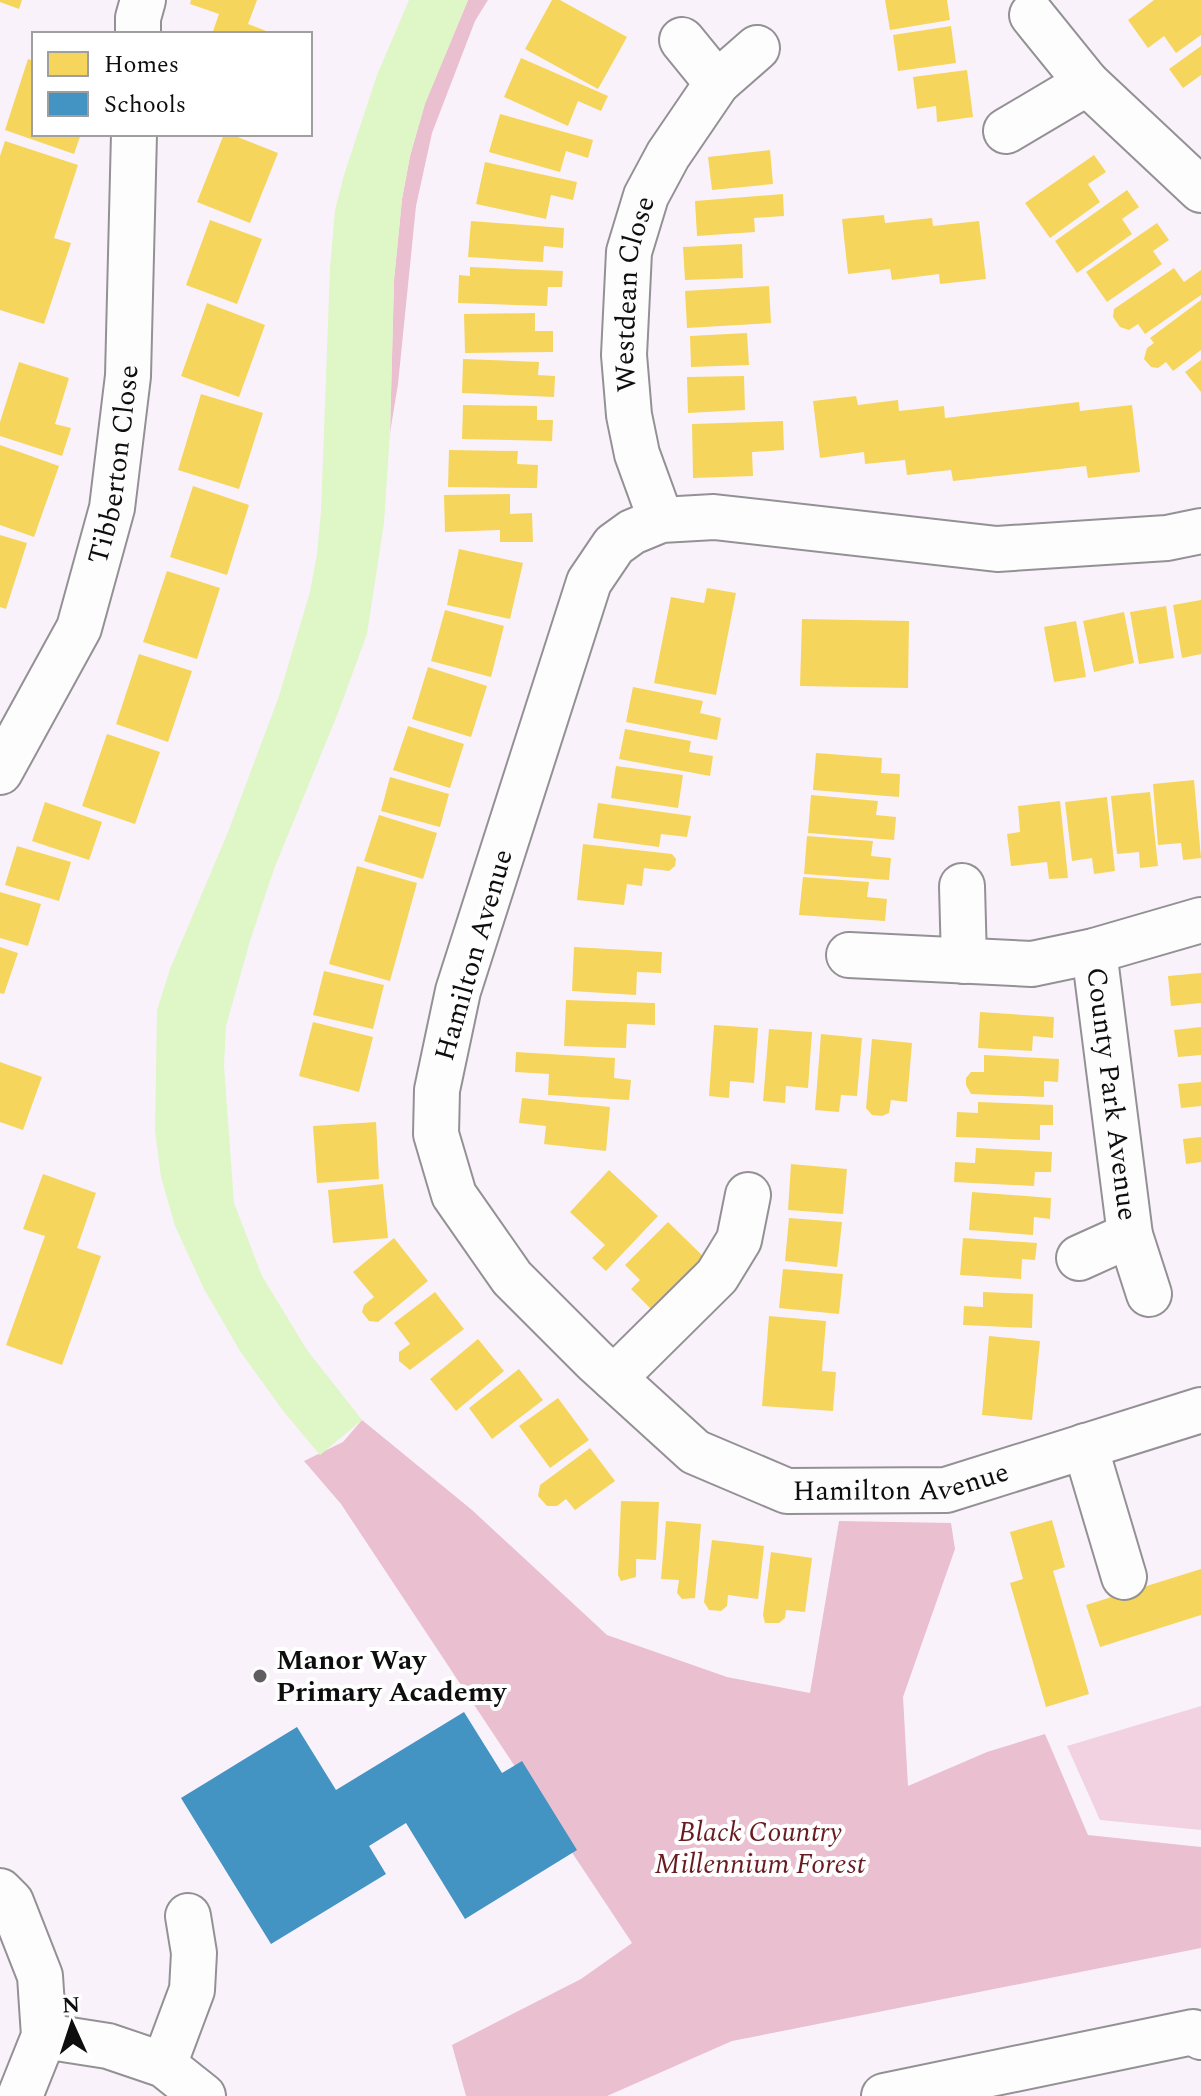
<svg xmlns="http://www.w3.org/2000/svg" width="1201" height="2096" viewBox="0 0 1201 2096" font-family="Spectral,serif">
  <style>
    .green { fill: #f2d1e0 }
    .forest { fill: #eabfcf }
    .water { fill: #dff6c7 }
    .homes { fill: #f6d55c }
    .schools { fill: #4393c3 }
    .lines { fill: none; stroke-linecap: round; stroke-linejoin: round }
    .minor-casing { stroke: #949195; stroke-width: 48 }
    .minor { stroke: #fefdfe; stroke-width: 44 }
    .poi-dot { fill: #615e61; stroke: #fff; stroke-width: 3 }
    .labels { text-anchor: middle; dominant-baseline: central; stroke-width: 8; stroke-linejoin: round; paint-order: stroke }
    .street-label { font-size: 28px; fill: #0e0e0e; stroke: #fff }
    .poi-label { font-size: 28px; font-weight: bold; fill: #0e0e0e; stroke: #fff; text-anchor: start }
    .park-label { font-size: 28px; font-style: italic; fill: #681b20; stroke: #fff }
  </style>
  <rect width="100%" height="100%" fill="#faf2fb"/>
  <path class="green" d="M1201 1706V1830L1100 1820 1067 1746Z"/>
  <path class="forest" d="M468 0H488L475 21 432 133 416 206 398 384 390 433 394 280 402 199 410 156 425 103Z
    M362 1420 472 1510 607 1635 727 1677 810 1693 839 1521 951 1523 955 1549 903 1697 908 1786 987 1752 1045 1734 1088 1835 1201 1847V1948L732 2041 607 2096H466L452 2045 581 1979 632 1943 341 1504 304 1461 343 1442Z"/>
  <path class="water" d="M409 0H468L425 104 410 156 402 199 394 280 390 433 384 523 367 634 338 713 274 869 250 941 226 1026 224 1066 234 1203 262 1276 307 1350 362 1420 320 1455 284 1412 240 1351 204 1289 175 1226 161 1177 155 1131 157 1010 170 969 228 832 279 696 310 592 317 554 321 511 330 268 335 210 344 175 377 75Z"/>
  <path class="homes" d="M0 0H22L19 9 0 2Z
    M191 0H257L248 24 274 34H212L219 14 190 4Z
    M552 0H560L627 37 598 89 525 49Z
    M885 0H947L950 20 890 30Z
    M1154 0H1201V35L1176 53 1164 36 1148 48 1128 20Z
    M951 26 956 63 898 71 893 35Z
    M1201 46V75L1183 88 1169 69Z
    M521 58 608 96 601 111 578 101 568 126 504 97Z
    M28 59 34 61V134H81L74 154 5 130Z
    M967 70 973 117 937 122 936 106 917 109 913 77Z
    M500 114 593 140 588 158 566 151 560 172 489 152Z
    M224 134H230L278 153 250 223 197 202Z
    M5 141 78 165 54 238 71 243 44 324 0 310V156Z
    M770 150 773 184 712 190 708 157Z
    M1094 155 1106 172 1088 184 1100 202 1050 238 1025 203Z
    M485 162 577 182 573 200 551 195 546 219 476 204Z
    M1127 190 1139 207 1122 219 1132 234 1077 273 1055 241Z
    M783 194 784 216 754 218 755 232 697 236 695 201Z
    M884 215 885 223 932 218 933 226 979 221 986 279 940 284 939 274 892 280 890 269 848 274 842 219Z
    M210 220 262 239 237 304 186 285Z
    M471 221 564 228 563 248 544 246 543 262 468 257Z
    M1157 223 1169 240 1153 251 1162 264 1107 302 1086 272Z
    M742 244 743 278 685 280 683 247Z
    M470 267 563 271 562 287H548L547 306 458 303 459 275 470 276Z
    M1174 268 1184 282 1201 270V295L1145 334 1138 324 1129 330 1120 327 1113 317 1114 309Z
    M769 286 771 323 687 328 685 291Z
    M1201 300V350L1173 371 1166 362 1158 368 1151 367 1144 359 1147 348 1154 343 1150 338Z
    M207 303 265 325 239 397 181 376Z
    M535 313V331H553V352L465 353 464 314Z
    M747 333 749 365 691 367 690 336Z
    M463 359 539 362 538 375 555 376 554 397 462 393Z
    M1201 360V392L1185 372Z
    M19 362 69 378 55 424 71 428 62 456 0 436V422Z
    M744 376 745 410 688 413 687 377Z
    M201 394 263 413 239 489 178 470Z
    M856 396 858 405 898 400 899 411 944 406 945 418 1079 402 1080 411 1132 405 1140 472 1088 478 1086 466 953 481 951 470 907 475 905 460 865 464 864 452 820 458 813 401Z
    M463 405 537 406V420H553L552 441 462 439Z
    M783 421 784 450 752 452 753 476 693 478 692 424Z
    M0 445 59 466 34 537 0 525Z
    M449 450 518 451 517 464 538 465 537 488 448 487Z
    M193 486 249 505 227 575 170 557Z
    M510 494V514L532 513 533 542H500V530L445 532 444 495Z
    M0 535 27 543 6 609 0 607Z
    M459 549 523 563 510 619 447 605Z
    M167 571 220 588 197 659 143 642Z
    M707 588 736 593 716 695 654 683 671 597 704 603Z
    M1201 600V654L1182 658 1173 605Z
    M1166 606 1174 658 1139 664 1130 612Z
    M445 610 504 626 491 677 431 661Z
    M1124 612 1134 663 1094 672 1083 621Z
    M802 619 909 621 908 688 800 686Z
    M1076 621 1086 677 1054 682 1044 627Z
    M139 654 192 671 168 742 116 724Z
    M428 667 487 686 471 737 412 719Z
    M633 687 703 701 700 713 721 718 717 740 626 722Z
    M408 726 464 744 450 788 393 770Z
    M625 729 691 741 689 752 713 756 710 776 619 759Z
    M107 734 160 752 135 824 82 806Z
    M816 753 882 758 881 773 900 774 899 797 813 790Z
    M616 766 683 775 678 808 611 798Z
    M390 777 449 794 440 827 381 811Z
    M1194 780 1201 858 1183 860 1181 843 1158 845 1153 784Z
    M1150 792 1158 866 1140 868 1139 852 1117 854 1111 796Z
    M811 795 878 801 876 815 896 817 894 840 808 833Z
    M1107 797 1115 871 1094 874 1092 858 1072 861 1065 802Z
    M1060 801 1068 878 1049 879 1047 862 1011 866 1007 834 1020 832 1018 806Z
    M45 802 102 822 89 860 32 841Z
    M598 803 691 816 687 837 661 834 659 847 593 838Z
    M379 815 437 833 423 879 364 861Z
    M807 836 873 841 871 856 891 858 889 880 804 874Z
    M583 844 672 854 676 859 675 866 669 871 644 868 642 886 627 884 624 905 577 900Z
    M17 846 71 862 59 901 5 885Z
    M357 866 417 883 390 981 329 964Z
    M803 877 869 882 867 897 887 899 885 921 799 915Z
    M0 892 41 904 28 946 0 938Z
    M0 947 18 953 4 994 0 993Z
    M574 947 662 952 661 973 637 972 636 995 572 991Z
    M324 971 384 985 373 1029 313 1015Z
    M1201 973V1003L1171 1006 1168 976Z
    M566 1000 655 1003V1025L627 1024 626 1048 564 1046Z
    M980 1012 1054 1017 1053 1038 1033 1036 1032 1051 978 1048Z
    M313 1022 373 1037 359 1092 299 1076Z
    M714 1025 758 1028 754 1083 730 1081 729 1098 709 1096Z
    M1201 1027V1055L1178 1057 1174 1030Z
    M769 1029 812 1032 808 1088 786 1086 785 1103 763 1101Z
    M821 1034 862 1038 857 1096 841 1095 839 1112 815 1110Z
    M872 1039 912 1043 907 1102 891 1100 889 1113 882 1116 872 1115 866 1108Z
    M516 1052 615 1058 614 1078 631 1080 629 1100 548 1095 549 1074 515 1072Z
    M984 1055 1059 1059 1058 1082 1044 1081V1097L971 1094 966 1085V1078L971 1072H984Z
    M0 1062 42 1077 23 1130 0 1122Z
    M1201 1082V1106L1181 1108 1178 1084Z
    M522 1098 610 1107 606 1151 544 1144 546 1126 519 1123Z
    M978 1102 1053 1105V1125H1040V1140L956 1137 957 1112 978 1113Z
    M376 1122 379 1179 317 1183 313 1126Z
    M1201 1137V1162L1186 1164 1183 1139Z
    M976 1148 1052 1152 1051 1172H1035L1034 1186 954 1182 955 1162 975 1163Z
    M791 1164 847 1169 843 1214 788 1210Z
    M609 1170 658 1216 606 1271 592 1258 605 1245 570 1212Z
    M43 1174 96 1193 77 1248 101 1256 62 1365 6 1345 45 1236 23 1229Z
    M383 1184 388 1238 333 1243 328 1190Z
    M972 1192 1051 1198 1050 1219 1034 1217 1033 1235 969 1230Z
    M789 1218 842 1222 837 1267 785 1261Z
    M668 1222 706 1259 653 1311 631 1289 640 1280 625 1265Z
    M394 1238 428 1281 378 1322 369 1321 362 1312 364 1305 374 1297 353 1272Z
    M963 1238 1037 1243 1035 1260 1022 1259 1021 1279 960 1275Z
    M783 1269 843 1274 839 1314 779 1308Z
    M435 1292 464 1329 410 1370 399 1361V1352L410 1344 394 1323Z
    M983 1292 1033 1294 1032 1328 963 1325 964 1306 983 1307Z
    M769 1316 826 1321 822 1371 836 1372 833 1411 762 1406Z
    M989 1336 1040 1341 1032 1420 982 1415Z
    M478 1339 504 1371 456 1411 430 1379Z
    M519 1369 543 1400 492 1439 469 1408Z
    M558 1398 589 1440 550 1468 519 1426Z
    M590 1448 615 1481 575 1510 566 1499 557 1506H547L538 1496 540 1485Z
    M621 1501 659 1502 656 1560 636 1559V1577L621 1581 618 1575Z
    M1052 1520 1065 1567 1053 1571 1089 1694 1046 1707 1010 1583 1023 1579 1010 1532Z
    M666 1521 701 1524 695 1598 682 1599 677 1593 679 1580 661 1579Z
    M712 1540 764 1546 758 1599 728 1595 727 1606 721 1611 709 1610 704 1602Z
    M771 1552 812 1558 805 1612 786 1610 785 1618 779 1623H765L763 1615Z
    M1201 1569V1615L1100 1647 1086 1605Z"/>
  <path class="schools" d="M464 1712 502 1773 522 1761 577 1850 465 1919 406 1823 369 1846 386 1874 271 1944 181 1798 297 1727 336 1790Z"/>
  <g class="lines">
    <defs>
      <g id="minor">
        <path d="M1032 15 1087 83 1201 190"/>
        <path d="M138 34V18L143 0"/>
        <path d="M682 40 717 83 757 48"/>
        <path d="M1006 131 1087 83"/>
        <path id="s1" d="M661 520 637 454 629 415 624 355 629 252 646 196 668 155 717 83"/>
        <path id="s2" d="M1201 531 1167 538 997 549 714 517 661 520 632 532 614 545 589 582 458 991 437 1090 436 1134 454 1195 512 1278 595 1361 695 1452 787 1491 946 1490 1201 1410"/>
        <path id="s3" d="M0 772 79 628 112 508 128 376 134 134"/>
        <path d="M962 886 964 961"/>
        <path id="s4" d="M1094 951 1130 1235 1149 1294"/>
        <path d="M849 955 1032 964 1094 951 1201 920"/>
        <path d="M1079 1258 1130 1235"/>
        <path d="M614 1378 717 1276 739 1240 748 1195"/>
        <path d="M1085 1446 1124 1577"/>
        <path d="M0 1891 11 1902 40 1976 44 2036 20 2096"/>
        <path d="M44 2036 108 2046 164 2065 203 2096"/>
        <path d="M164 2065 192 1990 194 1953 188 1916"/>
        <path d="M884 2096 1193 2032 1201 2037"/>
      </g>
    </defs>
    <use href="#minor" class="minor-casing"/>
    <use href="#minor" class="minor"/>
  </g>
  <circle class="poi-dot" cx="260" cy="1676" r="8"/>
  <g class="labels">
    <g class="street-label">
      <text stroke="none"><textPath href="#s1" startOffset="232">Westdean Close</textPath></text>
      <text stroke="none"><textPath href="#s3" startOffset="332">Tibberton Close</textPath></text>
      <text transform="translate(474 955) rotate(-74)">Hamilton Avenue</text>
      <text stroke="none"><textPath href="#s4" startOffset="144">County Park Avenue</textPath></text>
      <text stroke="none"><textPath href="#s2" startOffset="1848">Hamilton Avenue</textPath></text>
    </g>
    <g class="poi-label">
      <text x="276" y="1660">Manor Way<tspan x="276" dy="32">Primary Academy</tspan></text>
    </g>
    <g class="park-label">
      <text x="760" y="1832">Black Country<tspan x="760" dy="32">Millennium Forest</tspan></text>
    </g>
  </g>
  <rect x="32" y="32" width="280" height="104" fill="#ffffff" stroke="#9f9f9f" stroke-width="2"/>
  <rect x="48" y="52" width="40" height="24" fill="#f6d55c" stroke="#9f9f9f" stroke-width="2"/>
  <text x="104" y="72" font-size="24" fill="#0e0e0e">Homes</text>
  <rect x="48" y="92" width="40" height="24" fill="#4393c3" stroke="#9f9f9f" stroke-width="2"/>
  <text x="104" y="112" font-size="24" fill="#0e0e0e">Schools</text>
  <g transform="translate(72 2024) rotate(357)" stroke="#ffffff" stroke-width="6" paint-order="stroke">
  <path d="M0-6L14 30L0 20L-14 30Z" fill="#0e0e0e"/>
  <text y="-12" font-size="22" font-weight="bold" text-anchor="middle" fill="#0e0e0e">N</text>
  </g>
</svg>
